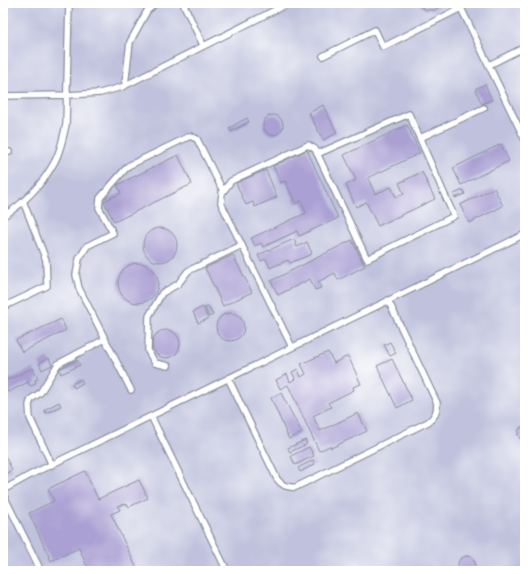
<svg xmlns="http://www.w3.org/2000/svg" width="528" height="574" viewBox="0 0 528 574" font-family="'Patrick Hand',sans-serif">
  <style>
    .industrial { fill: #c0c2dd }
    .building { fill: #aaa0d3 }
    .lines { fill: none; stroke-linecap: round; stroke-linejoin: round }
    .service-casing { stroke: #888f9e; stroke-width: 8 }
    .path { stroke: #888f9e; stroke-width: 2; stroke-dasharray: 1 3; stroke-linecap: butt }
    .service { stroke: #fff; stroke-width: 5.5 }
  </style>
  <rect width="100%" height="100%" fill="#fff"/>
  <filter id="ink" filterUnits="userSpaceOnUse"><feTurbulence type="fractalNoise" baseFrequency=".025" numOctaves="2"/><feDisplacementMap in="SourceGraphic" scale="8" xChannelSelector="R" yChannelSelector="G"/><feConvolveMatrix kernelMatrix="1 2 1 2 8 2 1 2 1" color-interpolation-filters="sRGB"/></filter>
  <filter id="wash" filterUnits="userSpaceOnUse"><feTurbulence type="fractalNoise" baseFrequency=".012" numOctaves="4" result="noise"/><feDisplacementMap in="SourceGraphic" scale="16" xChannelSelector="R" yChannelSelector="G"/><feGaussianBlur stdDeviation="0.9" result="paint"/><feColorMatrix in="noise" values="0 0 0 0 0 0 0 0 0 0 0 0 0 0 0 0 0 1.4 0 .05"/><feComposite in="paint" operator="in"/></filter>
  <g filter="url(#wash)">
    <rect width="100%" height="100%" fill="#f6efde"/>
    <path class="industrial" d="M3 3H525V571H3Z"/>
    <g id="blocks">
      <path class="building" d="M418 3H442L439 7 435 10H426L421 7Z
        M485 84 492 100 482 104 475 89Z
        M323 105 337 133 323 140 309 113Z
        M263 125a10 10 0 1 1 20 0a10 10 0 1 1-20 0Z
        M247 118 249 122 231 132 229 128Z
        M407 125 420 153 368 178 375 194 391 187 396 197 404 194 399 183 422 172 435 199 378 226 366 202 356 207 346 185 356 180 344 155Z
        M501 144 509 161 461 185 453 168Z
        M307 150 338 218 299 236 297 231 263 247 261 243 255 246 251 238 306 213 301 201 296 204 285 181 281 183 273 166Z
        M178 155 192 184 114 222 104 201 121 193 117 185Z
        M266 170 277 197 255 207 253 202 246 205 236 183Z
        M494 188 503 206 469 223 460 205Z
        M463 190 465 194 455 198 454 194Z
        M143 245a17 17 0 1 1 34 0a17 17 0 1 1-34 0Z
        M294 239 297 247 307 242 312 254 290 263 288 260 270 268 266 259 261 261 258 255Z
        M352 240 365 266 338 280 335 273 318 282 321 288 315 290 310 279 278 295 271 281Z
        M233 255 252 292 223 306 205 268Z
        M118 283a20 20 0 1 1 40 0a20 20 0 1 1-40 0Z
        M208 306 213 315 209 317 205 308Z
        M203 307 208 319 198 323 193 312Z
        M216 327a14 14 0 1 1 28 0a14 14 0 1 1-28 0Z
        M61 319 66 330 22 352 16 340Z
        M152 344a14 14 0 1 1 28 0a14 14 0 1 1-28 0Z
        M390 342 396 353 390 356 384 345Z
        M328 352 334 363 348 356 361 384 353 387 354 390 328 403 331 407 313 416 320 431 358 413 367 431 331 448 330 446 319 451 288 385 280 389 276 380 287 374 290 382 295 379 292 372 298 369 301 377 306 374 301 364Z
        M49 358 52 365 42 370 39 363Z
        M392 359 412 400 397 408 377 366Z
        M77 360 80 365 61 374 59 369Z
        M33 368 38 379 35 380 36 383 34 384V385L30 386 28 382 8 392 3 382Z
        M81 379 83 383 74 388 72 384Z
        M281 393 302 433 289 439 271 398Z
        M59 402 61 406 46 413 44 410Z
        M525 425V441L520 439 518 435V431L520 428Z
        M305 440 307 444 290 452 288 448Z
        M309 447 314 456 295 465 291 456Z
        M3 452 12 470 3 475Z
        M313 460 315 464 300 472 298 468Z
        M85 471 98 499 139 480 148 498 129 507 128 505 124 504 118 506 120 510 111 514 138 571H89L79 548 51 561 29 513 54 501 48 489Z
        M467 556 470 557 473 559 475 563V567L472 571H461L458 567V563L460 559 463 557Z"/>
    </g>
  </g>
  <g filter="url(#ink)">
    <use href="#blocks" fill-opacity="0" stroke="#888f9e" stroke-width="1"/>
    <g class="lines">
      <defs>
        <path id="service" d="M183 3 203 45
          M323 56 375 30 383 47 461 8 525 140
          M489 65 525 47
          M125 85 130 42 147 11 156 3
          M3 96 68 95 100 93 122 87 289 3
          M420 138 484 108
          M3 152H9
          M3 216C23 205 45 181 55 161 61 150 63 137 66 125L69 3
          M3 307 47 286 46 260 23 201
          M292 347 221 203 222 193 231 181 308 145 315 149 367 259 454 216 409 114 317 154
          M168 366 155 363 148 351 149 316 162 293 178 284 188 271 242 245
          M228 378 277 479C282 486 288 488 296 487L428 422C435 417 437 412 437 403L388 300
          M131 390 79 288 76 275 79 259 87 246 113 233 99 208 100 198 128 166 190 136 197 139 223 191
          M151 416 227 571
          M52 465 30 418 29 405 31 399 40 393 58 364 105 339
          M3 490 32 474 525 234
          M3 494 41 571"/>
      </defs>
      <use href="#service" class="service-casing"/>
      <path class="path" d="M260 3 261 9"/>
      <use href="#service" class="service"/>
    </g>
  </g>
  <rect width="528" height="574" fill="none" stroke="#fff" stroke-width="16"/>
</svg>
